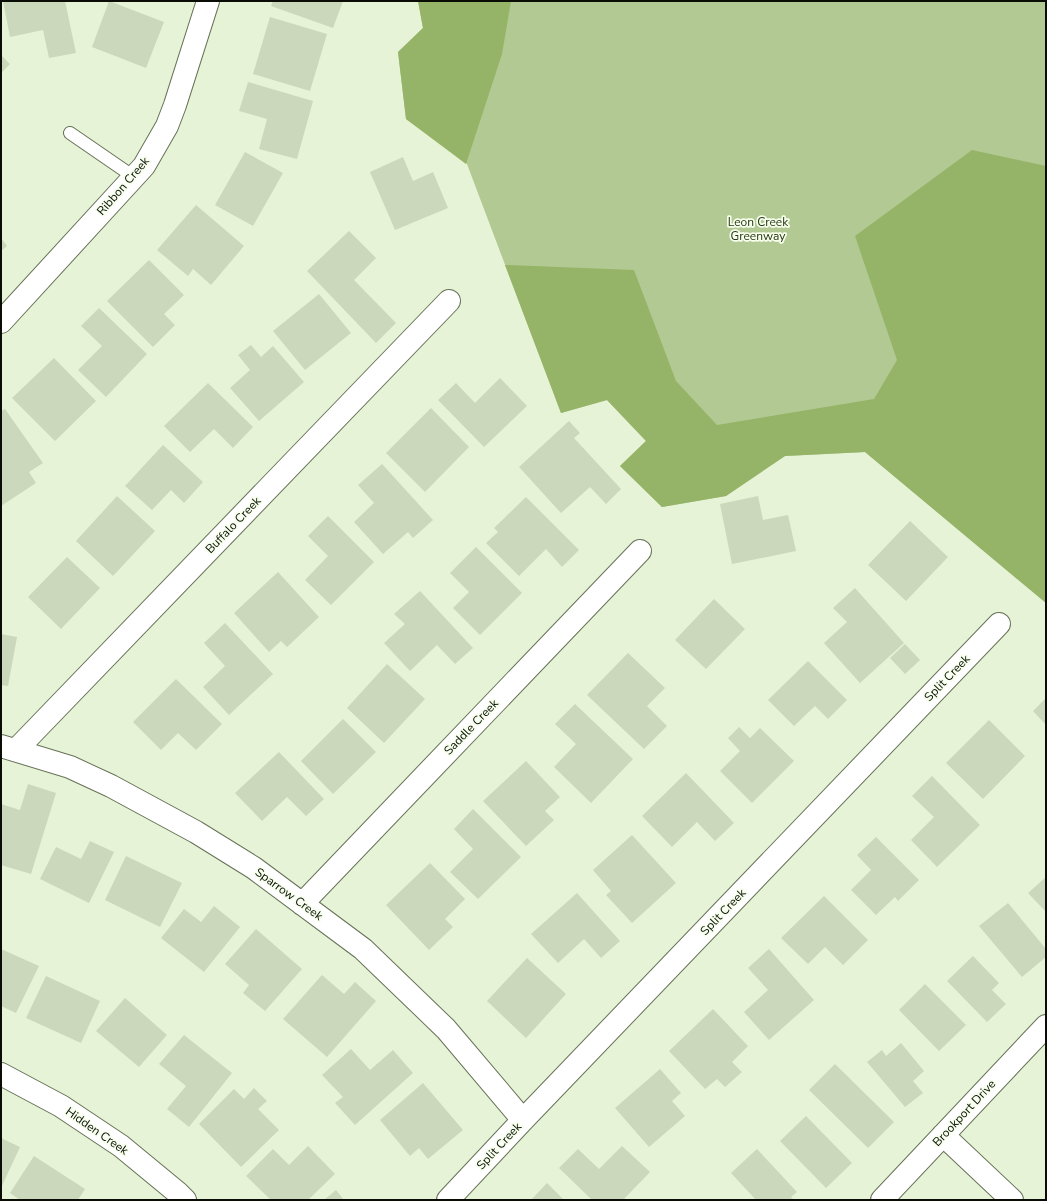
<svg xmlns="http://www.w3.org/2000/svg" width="1047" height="1201" viewBox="0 0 1047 1201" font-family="'Nunito Sans',sans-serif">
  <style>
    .green { fill: #b2c993 }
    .forest { fill: #95b467 }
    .building { fill: #cbd8bb }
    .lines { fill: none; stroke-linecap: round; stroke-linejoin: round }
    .lane-casing { stroke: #677258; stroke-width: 14 }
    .street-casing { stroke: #677258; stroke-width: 24 }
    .lane { stroke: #fff; stroke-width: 12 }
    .street { stroke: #fff; stroke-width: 22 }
    .labels { text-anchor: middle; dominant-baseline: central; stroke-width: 3.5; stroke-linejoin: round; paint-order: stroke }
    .street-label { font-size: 12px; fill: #090d05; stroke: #f6feec }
    .park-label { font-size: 12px; fill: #283414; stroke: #f6feec }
  </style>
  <rect width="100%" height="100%" fill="#e6f3d6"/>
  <path class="green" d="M418 1H1046V603L865 452 785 456 726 496 662 507 620 466 646 441 607 400 561 413 467 164 406 119 398 52 423 28Z"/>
  <path class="forest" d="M418 1H511L502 54 466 164 406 119 398 52 423 28Z
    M972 150 1046 166V603L865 452 785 456 726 496 662 507 620 466 646 441 607 400 561 413 505 265 634 270 676 381 717 425 874 399 897 360 855 236Z"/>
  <path class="building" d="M3 1H65L76 53 49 58 43 30 10 37Z
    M109 1 164 22 146 68 92 47Z
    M273 1H343L333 28 271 6Z
    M270 17 327 34 310 91 253 74Z
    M1 55 10 64 1 73Z
    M248 82 313 101 297 159 259 149 267 119 239 111Z
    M245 152 283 173 253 226 215 205Z
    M403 157 413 181 433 172 448 208 395 230 370 172Z
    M196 205 244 246 211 285 193 269 188 276 157 250Z
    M349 231 376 258 354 280 396 323 376 343 307 271Z
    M1 238 7 246 1 251Z
    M149 260 184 295 164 314 175 325 153 347 107 301Z
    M319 294 351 333 305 370 273 331Z
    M99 308 147 354 106 397 78 370 102 346 81 326Z
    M251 345 261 357 273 346 304 382 259 421 230 388 250 370 238 355Z
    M54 358 96 401 55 441 12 398Z
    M500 378 527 406 484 447 438 400 456 383 475 403Z
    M208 383 253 427 233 448 214 429 190 452 164 426Z
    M431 408 469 447 425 492 386 453Z
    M5 409 43 463 29 472 36 483 1 506V411Z
    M569 421 580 433 574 438 621 489 606 504 590 487 561 513 519 467Z
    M163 445 203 482 184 503 171 490 152 510 125 486Z
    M382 464 433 520 413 538 408 532 383 554 354 522 374 503 358 485Z
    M117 496 155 531 113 576 76 541Z
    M758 496 763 520 788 515 796 551 732 564 720 504Z
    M526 497 579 550 562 567 546 549 519 576 486 543 498 532 494 528Z
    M328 516 374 562 331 605 305 580 328 556 308 536Z
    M910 521 948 557 906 601 868 565Z
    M476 547 522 593 480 635 453 608 469 592 450 573Z
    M67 557 100 588 61 629 28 597Z
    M278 572 319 617 287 647 281 641 269 652 234 613Z
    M855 588 904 643 860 683 824 643 847 622 833 608Z
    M420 591 473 648 455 664 437 645 410 671 384 643 405 624 394 614Z
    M714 599 745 629 706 669 675 640Z
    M225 623 273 674 229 715 203 687 225 666 204 643Z
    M1 634 17 637 8 686 1 685Z
    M905 644 920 660 905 674 890 658Z
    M628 653 665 688 647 706 667 726 644 749 587 695Z
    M808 661 847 700 828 719 815 706 794 726 768 700Z
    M387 664 425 699 384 743 347 708Z
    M176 679 222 724 196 750 178 733 161 750 133 722Z
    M1046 698V725L1033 711Z
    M575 704 633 759 591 803 554 767 576 744 555 724Z
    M343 719 376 752 333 794 301 761Z
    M989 720 1025 756 983 799 946 763Z
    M739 727 750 738 760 728 794 761 752 803 720 771 740 751 728 738Z
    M279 752 324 799 306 816 287 797 262 821 235 793Z
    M526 761 560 797 545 811 554 820 526 846 483 801Z
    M686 773 734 823 715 841 697 822 672 847 642 816Z
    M932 776 980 825 937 867 911 840 934 817 912 796Z
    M28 784 56 793 31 874 1 865V804L20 810Z
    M473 809 521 857 478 899 450 872 473 849 454 829Z
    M632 835 676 883 632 923 606 895 611 891 593 870Z
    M876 837 919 880 898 901 895 897 876 915 851 890 871 870 857 855Z
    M90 841 114 852 89 903 40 879 56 847 81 859Z
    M126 856 182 883 160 927 105 900Z
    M430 863 465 899 445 919 453 927 429 950 386 905Z
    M1046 877V912L1028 893Z
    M577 893 620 941 601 958 584 939 558 963 531 934Z
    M824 896 868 940 843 965 825 947 808 964 781 938Z
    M1008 903 1046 949V957L1022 977 979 926Z
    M214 906 240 927 204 972 161 938 184 909 201 922Z
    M256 929 302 969 265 1011 243 993 249 985 225 964Z
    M1 949 39 966 16 1013 1 1006Z
    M769 949 814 1000 769 1040 744 1012 768 990 748 968Z
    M973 956 999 983 992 990 1006 1004 987 1022 947 981Z
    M527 958 566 994 526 1038 487 1001Z
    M322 975 344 994 355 982 376 1001 327 1057 283 1019Z
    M46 976 100 1001 81 1043 26 1018Z
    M925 984 966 1025 939 1051 899 1010Z
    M125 998 167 1035 139 1067 96 1031Z
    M713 1009 748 1046 732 1062 742 1072 725 1087 717 1079 705 1089 669 1051Z
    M184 1035 232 1073 189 1127 167 1109 186 1086 159 1064Z
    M901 1043 924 1071 913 1081 923 1093 905 1107 867 1062 882 1050 886 1056Z
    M351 1049 370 1070 393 1050 413 1073 355 1125 335 1103 343 1097 322 1075Z
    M835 1064 894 1122 868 1148 809 1090Z
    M660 1069 681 1093 672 1101 685 1116 649 1147 615 1108Z
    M423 1083 463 1130 428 1159 419 1148 410 1156 380 1120Z
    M254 1088 267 1101 258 1109 279 1130 241 1167 199 1124 234 1089 244 1099Z
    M806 1116 852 1163 826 1188 780 1141Z
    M1 1138 20 1147 1 1188Z
    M308 1146 335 1174 308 1200H271L246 1176 273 1149 289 1165Z
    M622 1146 650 1172 623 1200H592L559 1168 578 1149 599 1169Z
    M757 1149 797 1192 791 1197 794 1200H756L731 1173Z
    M34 1156 85 1189 78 1200H20L10 1193Z
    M547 1183 564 1200H531Z
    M336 1190 344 1200H324Z"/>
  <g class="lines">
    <defs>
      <path id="lane" d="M70 133 134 177"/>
      <path id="street" d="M1 322 144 166 167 126 175 105 208 1
        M1 746 70 767 111 786 196 832 254 868 363 949 446 1029 523 1120
        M16 750 449 301
        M302 904 640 551
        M1 1074 61 1106 121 1146 178 1193 185 1200
        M943 1135 1012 1200
        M448 1200 523 1120 999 624
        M882 1200 1046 1026"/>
    </defs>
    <use href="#lane" class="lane-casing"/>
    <use href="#street" class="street-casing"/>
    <use href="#lane" class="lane"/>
    <use href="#street" class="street"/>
  </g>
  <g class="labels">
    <g class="street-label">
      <text transform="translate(123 186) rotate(-49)">Ribbon Creek</text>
      <text transform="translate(233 525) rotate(-46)">Buffalo Creek</text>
      <text transform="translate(947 678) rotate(-46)">Split Creek</text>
      <text transform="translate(471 727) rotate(-46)">Saddle Creek</text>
      <text transform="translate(289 894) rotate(36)">Sparrow Creek</text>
      <text transform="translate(723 912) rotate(-46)">Split Creek</text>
      <text transform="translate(964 1113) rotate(-47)">Brookport Drive</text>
      <text transform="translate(97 1131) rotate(35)">Hidden Creek</text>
      <text transform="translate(499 1146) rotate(-47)">Split Creek</text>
    </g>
    <g class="park-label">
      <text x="758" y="222">Leon Creek<tspan x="758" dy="14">Greenway</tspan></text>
    </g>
  </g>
  <rect width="1047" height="1201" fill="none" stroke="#090d05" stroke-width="4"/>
</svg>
